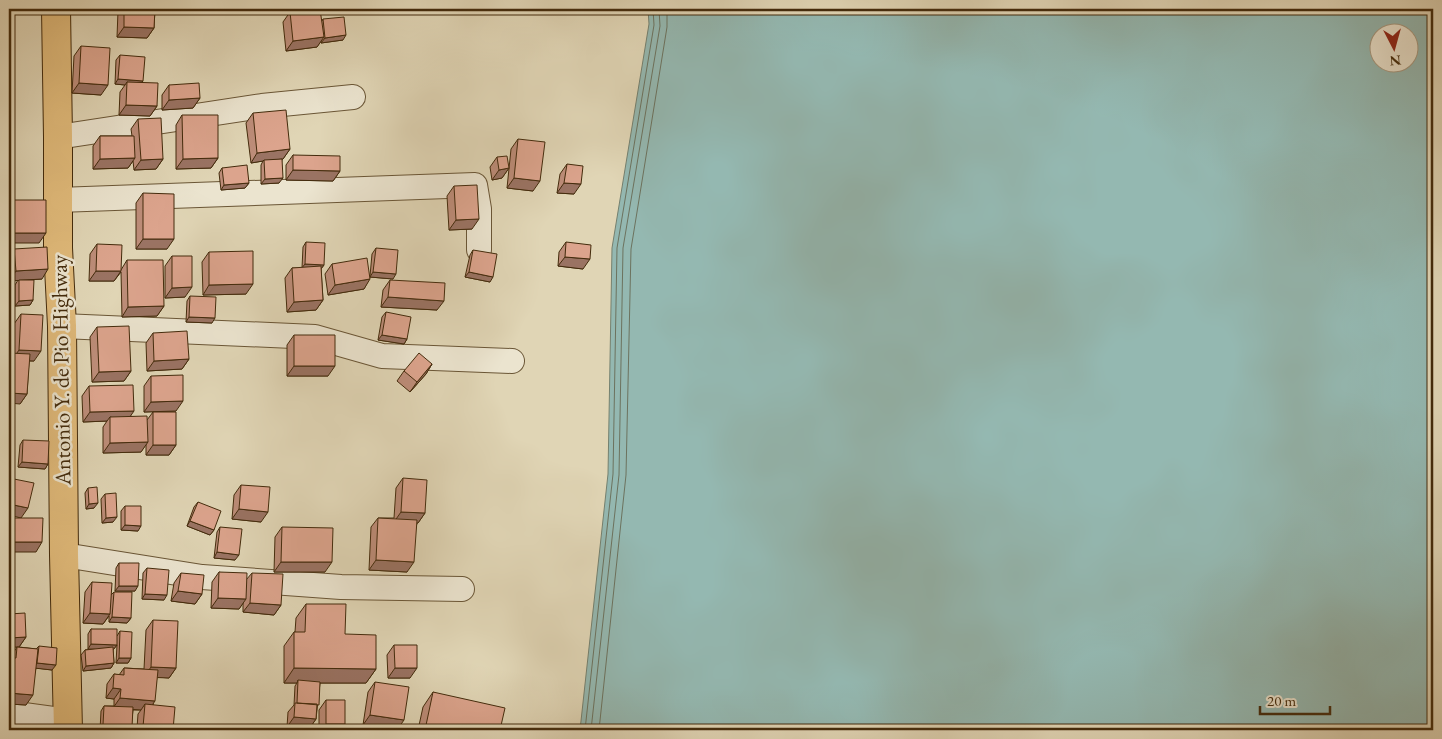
<svg xmlns="http://www.w3.org/2000/svg" width="1442" height="739" viewBox="0 0 1442 739" font-family="'EB Garamond',serif">
  <style>
    .water { fill: #94b8b1; stroke: #74806f; fill-rule: evenodd }
    .lines { fill: none; stroke-linecap: round; stroke-linejoin: round }
    .shore { stroke: #6c725e; stroke-width: 1 }
    .street-casing { stroke: #6a5636; stroke-width: 26 }
    .highway-casing { stroke: #432b0c; stroke-width: 30 }
    .street { stroke: #ebe4cf; stroke-width: 24 }
    .highway { stroke: #e0ba7a; stroke-width: 28 }
    .wall { fill: #bd8d79; stroke: #432b0c; fill-rule: evenodd }
    .shaded-wall { fill: #9a7363; stroke: #432b0c }
    .building { fill: #dca48d; stroke: #432b0c }
    .labels { text-anchor: middle; dominant-baseline: central; stroke-width: 5; stroke-linejoin: round; paint-order: stroke }
    .street-label { font-size: 22px; fill: #432b0c; stroke: #ebe4cf }
  </style>
  <rect width="100%" height="100%" fill="#e0d5b5"/>
  <filter id="stains"><feTurbulence type="fractalNoise" baseFrequency=".004" numOctaves="4"/><feColorMatrix values="0 0 0 0 .2 0 0 0 0 .09 0 0 0 0 .02 0 0 0 .5 -.17"/></filter>
  <radialGradient id="worn" r=".72"><stop offset=".6" stop-color="#630" stop-opacity="0"/><stop offset="1" stop-color="#630" stop-opacity=".3"/></radialGradient>
  <path class="water" d="M648 9H1433V730H580L608 474 612 248 649 24ZM1380 32H1410V62H1380Z"/>
  <g class="lines">
    <path class="shore" d="M585 730 613 474 617 248 654 25 653 9
      M591 730 619 475 623 248 660 26 659 9
      M599 730 626 475 631 249 667 27V9"/>
    <defs>
      <path id="street" d="M58 137 262 106 353 97
        M58 200 475 185 479 209V250
        M62 326 315 337 382 356 512 361
        M64 555 202 577 341 587 462 589
        M9 713 68 721"/>
      <path id="highway" d="M56 9 58 137V248L62 326 64 555 68 730"/>
    </defs>
    <use href="#street" class="street-casing"/>
    <use href="#highway" class="highway-casing"/>
    <use href="#street" class="street"/>
    <use href="#highway" class="highway"/>
  </g>
  <path class="wall" d="M119 9H155L154 28 147 38 117 37 118 11Z
    M290 12 322 21 323 19 343 40 321 43V41L317 47 286 51 283 22Z
    M81 46 101 95 72 93 74 56Z
    M120 55 143 81 142 82 157 106 150 116 119 115 120 92 125 85 115 84 116 60Z
    M169 85 200 98 193 108 162 110V95Z
    M253 113 290 149 283 159H282L279 183 261 184V165L263 161 251 163 246 123Z
    M182 115 218 158 211 168 176 169V125Z
    M138 119 163 159 156 169 134 170 133 161 128 168 93 169V146L100 136H132L131 129Z
    M518 139 533 191 507 188 511 149Z
    M293 155 340 171 333 181 286 180V165Z
    M497 157 509 168 502 178 492 180 490 167Z
    M567 164 574 194 557 193 560 174Z
    M222 168 249 183 245 188 221 190 219 173Z
    M454 186 472 229 449 230 447 196Z
    M143 193 167 249H136V203Z
    M306 242 324 265 321 269 323 300 316 310 287 312 285 278 292 268H302L303 247Z
    M566 242 583 269 558 266 559 252Z
    M97 244 121 270 127 260 164 306 157 316 122 317 121 272 114 281H89L90 254Z
    M376 248 393 279 370 277 364 289 328 295 325 274 332 264 370 276 372 254Z
    M14 249 42 279 27 280 33 300 30 305 15 306V285L18 280 9 281V257Z
    M473 250 490 282 465 277 470 255Z
    M209 252 246 294 203 295 202 262Z
    M172 256 185 297 165 298V266Z
    M390 280 437 310 381 307 383 290Z
    M190 296 212 323 186 322 187 301Z
    M386 312 407 339 404 344 378 340 382 317Z
    M21 314 34 361H29L27 394 20 404 12 353 14 324Z
    M97 327 131 371 124 381 92 382 90 337Z
    M153 333 189 359 182 369 147 371 146 343Z
    M294 335 328 376H287V345Z
    M432 364 426 374 410 392 397 381 404 371Z
    M151 376 176 411 144 412V386Z
    M89 386 130 416 147 420 153 412 176 445 169 455H146V444L141 452 103 453V427L107 421 83 422 82 396Z
    M23 440 48 464 45 469 18 467 20 445Z
    M403 478 425 513 418 523H417L407 572 369 570 371 527 378 518H394L396 488Z
    M241 485 261 522 232 519 234 495Z
    M88 488 94 508 86 509 85 493Z
    M105 494 113 522 102 523 101 499Z
    M198 502 214 530 210 535 187 526 194 507Z
    M125 506 138 531 121 530V511Z
    M220 527 235 560 214 558 217 532Z
    M282 527 325 572H274L275 537Z
    M119 563 135 591H115L116 568Z
    M147 568 164 600 142 599 143 573Z
    M219 572 246 580 252 573 281 605 274 615 243 612V603L239 609 211 608 212 582Z
    M181 573 202 594 195 604 171 601 174 583Z
    M92 582 111 595 114 592 131 618 127 623 109 622V616L103 624 83 623 85 592Z
    M306 604 345 634 376 669 366 683H320L316 719 309 729 287 727 288 712 294 705 295 686 297 683H284V646L294 632H295L296 618Z
    M9 614 26 637 19 647 36 649 39 646 52 670 36 668 26 705 9 704V658H10L17 647H9Z
    M153 620 176 668 169 678 157 677 153 704 173 730H100L101 711 104 706H114V699L106 698 107 684 114 674 119 675 124 668 144 669 146 630ZM133 710H141L138 714 137 728H131Z
    M91 629 117 636 120 631 131 658 128 663H116L117 645 113 650 114 663 111 668 83 671 81 655 85 650 94 649H88V634Z
    M394 645 410 678H388L387 655Z
    M375 682 397 730 363 725 368 692Z
    M433 692 500 730H418L423 707Z
    M326 700 345 724 341 730H289L290 729 319 730V710Z"/>
  <path class="shaded-wall" d="M124 27 154 28 147 38 117 37Z
    M346 35 343 40 321 43 325 38Z
    M324 37 317 47 286 51 293 41Z
    M118 79 143 81 139 86 127 82 125 85 115 84Z
    M79 83 108 85 101 95 72 93Z
    M200 98 193 108 162 110 169 100Z
    M126 105 157 106 150 116 119 115Z
    M290 149 283 159 264 161V160L263 161 251 163 257 153Z
    M135 158 128 168 93 169 100 159Z
    M218 158 211 168 176 169 183 159Z
    M163 159 156 169 134 170 141 160Z
    M509 168 502 178 492 180 499 170Z
    M293 170 340 171 333 181 286 180Z
    M283 178 279 183 261 184 265 179Z
    M514 178 540 181 533 191 507 188Z
    M249 183 245 188 221 190 224 185Z
    M564 183 581 184 574 194 557 193Z
    M479 219 472 229 449 230 456 220Z
    M9 233H46L39 243H9Z
    M143 239H174L167 249H136Z
    M565 257 590 259 583 269 558 266Z
    M305 264 324 265 320 270 301 269Z
    M48 269 42 279 9 281 16 271Z
    M96 271H121L114 281H89Z
    M373 272 396 274 393 279 370 277Z
    M469 272 493 277 490 282 465 277Z
    M370 279 364 289 328 295 335 285Z
    M253 284 246 294 203 295 209 285Z
    M192 287 185 297 165 298 172 288Z
    M388 297 444 301 437 310 381 307Z
    M33 300 30 305 15 306 19 301Z
    M323 300 316 310 287 312 294 302Z
    M164 306 157 316 122 317 128 307Z
    M189 317 215 318 212 323 186 322Z
    M382 335 407 339 404 344 378 340Z
    M19 350 41 351 34 361 12 360Z
    M189 359 182 369 147 371 154 361Z
    M432 364 426 374 410 392 417 382Z
    M294 366H335L328 376H287Z
    M131 371 124 381 92 382 99 372Z
    M9 393 27 394 20 404 9 403Z
    M183 401 176 411 144 412 151 402Z
    M134 411 127 421 110 417 107 421 83 422 90 412Z
    M148 442 141 452 103 453 110 443Z
    M153 445H176L169 455H146Z
    M22 462 48 464 45 469 18 467Z
    M98 503 94 508 86 509 89 504Z
    M9 504 28 508 21 518 9 515Z
    M239 509 268 512 261 522 232 519Z
    M401 512 425 513 418 523 394 522Z
    M117 517 113 522 102 523 106 518Z
    M190 521 214 530 210 535 187 526Z
    M125 525 141 526 138 531 121 530Z
    M9 542H42L36 552H9Z
    M217 552 239 555 235 560 214 558Z
    M376 560 414 562 407 572 369 570Z
    M281 562H332L325 572H274Z
    M119 586H138L135 591H115Z
    M178 591 202 594 195 604 171 601Z
    M145 594 167 595 164 600 142 599Z
    M218 598 246 599 239 609 211 608Z
    M250 603 281 605 274 615 243 612Z
    M90 613 110 614 103 624 83 623Z
    M112 617 131 618 127 623 109 622Z
    M26 637 19 647H9V638Z
    M91 644 117 645 113 650 88 649Z
    M119 658H131L128 663H116Z
    M37 663 56 665 52 670 34 668Z
    M114 663 111 668 83 671 86 666Z
    M151 667 176 668 169 678 144 677Z
    M294 668 376 669 366 683H298V680L297 683H284Z
    M395 668H417L410 678H388Z
    M113 688 121 689 114 699 106 698Z
    M9 693 33 695 26 705 9 704Z
    M120 698 155 701 148 711 145 704 141 710 113 708Z
    M370 715 404 720 397 730 363 725Z
    M294 717 316 719 309 729 287 727Z
    M326 724H345L341 730H321Z
    M103 725 132 727 129 730 124 727 121 730H100Z
    M143 727 173 730H141Z"/>
  <path class="building" d="M124 9H155L154 28 124 27Z
    M312 9H320L324 37 293 41 290 12Z
    M344 17 346 35 325 38 323 19Z
    M81 46 110 48 108 85 79 83Z
    M120 55 145 57 143 81 118 79Z
    M127 82 158 83 157 106 126 105Z
    M199 83 200 98 169 100V85Z
    M286 110 290 149 257 153 253 113Z
    M182 115H218V158L183 159Z
    M161 118 163 159 141 160 138 119Z
    M100 136H134L135 158 100 159Z
    M518 139 545 142 540 181 514 178Z
    M293 155 340 156V171L293 170Z
    M507 156 509 168 499 170 497 157Z
    M282 159 283 178 265 179 264 160Z
    M567 164 583 166 581 184 564 183Z
    M247 165 249 183 224 185 222 168Z
    M477 185 479 219 456 220 454 186Z
    M143 193 174 194V239H143Z
    M9 200H46V233H9Z
    M306 242 325 243 324 265 305 264Z
    M566 242 591 245 590 259 565 257Z
    M97 244 122 245 121 271H96Z
    M47 247 48 269 16 271 14 249Z
    M376 248 398 250 396 274 373 272Z
    M473 250 497 254 493 277 469 272Z
    M253 251V284L209 285V252Z
    M172 256H192V287L172 288Z
    M367 258 370 279 335 285 332 264Z
    M127 260H163L164 306 128 307Z
    M321 266 323 300 294 302 292 268Z
    M19 280H34L33 300 19 301Z
    M390 280 445 283 444 301 388 297Z
    M190 296 216 297 215 318 189 317Z
    M386 312 411 317 407 339 382 335Z
    M21 314 43 315 41 351 19 350Z
    M129 326 131 371 99 372 97 327Z
    M187 331 189 359 154 361 153 333Z
    M294 335H335V366H294Z
    M9 353 30 354 27 394 9 393Z
    M419 353 432 364 417 382 404 371Z
    M183 375V401L151 402V376Z
    M133 385 134 411 90 412 89 386Z
    M153 412H176V445H153Z
    M147 416 148 442 110 443V417Z
    M23 440 49 441 48 464 22 462Z
    M9 478 34 483 28 508 9 504Z
    M403 478 427 480 425 513 401 512Z
    M241 485 270 487 268 512 239 509Z
    M97 487 98 503 89 504 88 488Z
    M116 493 117 517 106 518 105 494Z
    M198 502 221 511 214 530 190 521Z
    M125 506H141V526L125 525Z
    M9 518H43L42 542H9Z
    M378 518 417 520 414 562 376 560Z
    M220 527 242 529 239 555 217 552Z
    M282 527 333 528 332 562H281Z
    M119 563H139L138 586H119Z
    M147 568 169 570 167 595 145 594Z
    M219 572 247 573 246 599 218 598Z
    M181 573 204 575 202 594 178 591Z
    M252 573 283 574 281 605 250 603Z
    M92 582 112 583 110 614 90 613Z
    M114 592H132L131 618 112 617Z
    M306 604H346L345 634 376 635V669L294 668V632H305Z
    M25 613 26 637 9 638V614Z
    M153 620 178 621 176 668 151 667Z
    M91 629H117V645L91 644Z
    M120 631 132 632 131 658H119Z
    M394 645H417V668H395Z
    M39 646 57 648 56 665 37 663Z
    M17 647 38 649 33 695 9 693V658H16Z
    M113 647 114 663 86 666 85 650Z
    M124 668 158 670 155 701 120 698 121 689 113 688 114 674 124 675Z
    M298 680 320 682 319 705 297 703Z
    M375 682 409 687 404 720 370 715Z
    M433 692 505 708 500 730H425Z
    M326 700H345V724H326Z
    M295 703 317 704 316 719 294 717Z
    M145 704 175 707 173 730 143 727Z
    M104 706 133 707 132 727 103 725Z
    M124 727 158 730H123Z
    M290 729 326 730H290Z"/>
  <g class="labels">
    <g class="street-label">
      <text transform="translate(61 370) rotate(-91)">Antonio Y. de Pio Highway</text>
    </g>
  </g>
  <rect width="1442" height="739" fill="none" stroke="#e0d5b5" stroke-width="30"/>
  <rect x="10" y="10" width="1422" height="719" fill="none" stroke="#432b0c" stroke-width="2.5"/>
  <rect x="15" y="15" width="1412" height="709" fill="none" stroke="#432b0c"/>
  <g transform="translate(1394 48) rotate(174)"><circle r="24" fill="#ebe4cf" stroke="#a89a81"/>
  <path d="M0-4L9 19L0 12L-9 19Z" fill="#8f2418"/>
  <text y="-8" font-size="14" font-weight="bold" text-anchor="middle" fill="#432b0c">N</text>
  </g>
  <path d="M1260 706v8h70v-8" fill="none" stroke="#432b0c" stroke-width="2.5"/>
  <text x="1267" y="706" font-size="15" fill="#432b0c" stroke="#ebe4cf" stroke-width="4" paint-order="stroke">20 m</text>
  <rect width="100%" height="100%" filter="url(#stains)"/>
  <rect width="100%" height="100%" fill="url(#worn)"/>
</svg>
